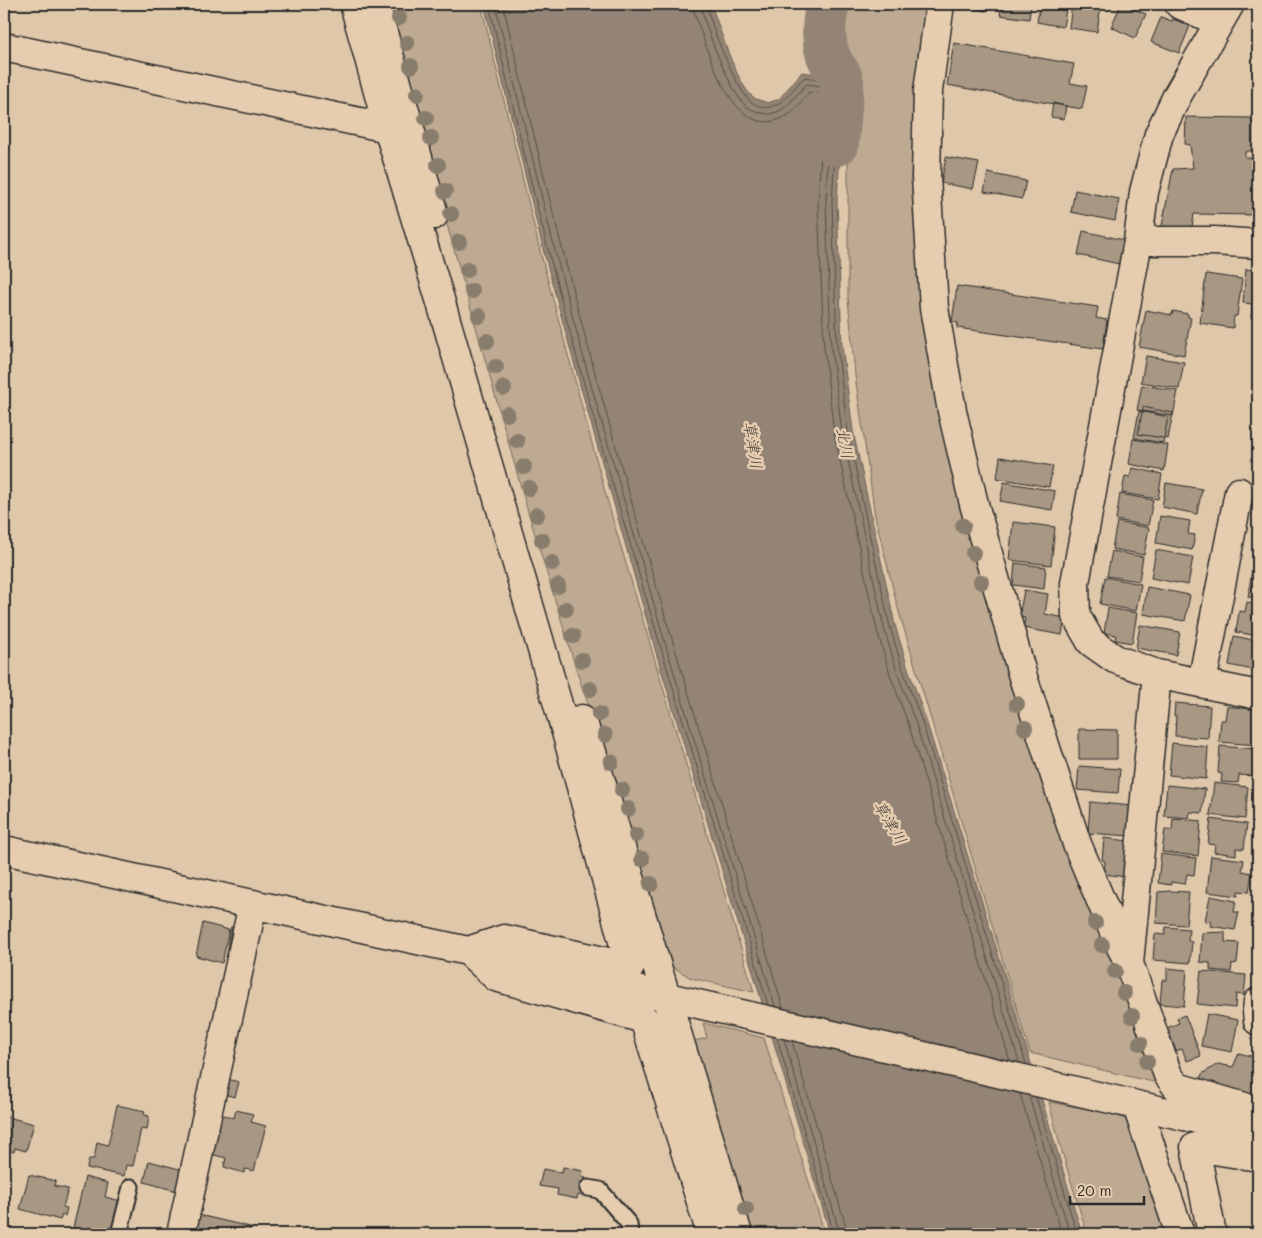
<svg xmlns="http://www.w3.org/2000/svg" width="1262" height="1238" viewBox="0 0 1262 1238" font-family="Mali,'Klee One',sans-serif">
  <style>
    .green { fill: #beaa92; stroke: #746a5e }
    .water { fill: #938474; stroke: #696057 }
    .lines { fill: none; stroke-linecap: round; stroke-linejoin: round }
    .shore { stroke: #554f48; stroke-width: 1 }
    .stream { stroke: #696057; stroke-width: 8 }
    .river { stroke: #938474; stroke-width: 44 }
    .building { fill: #a79783; stroke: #2b2b2b }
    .service-casing { stroke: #2b2b2b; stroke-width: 19 }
    .minor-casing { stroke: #2b2b2b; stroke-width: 31 }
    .service { stroke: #e7cdaf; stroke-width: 15 }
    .minor { stroke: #e7cdaf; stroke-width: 28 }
    .tree { fill: #887c6c }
    .labels { text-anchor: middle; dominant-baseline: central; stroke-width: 5; stroke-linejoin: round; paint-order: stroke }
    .water-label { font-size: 16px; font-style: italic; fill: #45413d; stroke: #e7cdaf }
  </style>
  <rect width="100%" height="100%" fill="#dfc7aa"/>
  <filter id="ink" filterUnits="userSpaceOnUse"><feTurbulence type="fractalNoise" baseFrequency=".02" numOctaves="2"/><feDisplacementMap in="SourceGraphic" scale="10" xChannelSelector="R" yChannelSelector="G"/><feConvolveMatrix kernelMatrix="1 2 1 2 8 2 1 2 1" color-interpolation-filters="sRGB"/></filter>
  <g filter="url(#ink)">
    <path class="green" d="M385 4H481L541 255 610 510 754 992 691 978 673 967 667 964 613 777 578 675 526 505Z
      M840 4H929L928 345 936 400 948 451 1106 941 1159 1078 1153 1082 1030 1053 897 605 875 516 855 375 848 298V133L853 74C834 50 824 33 840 4Z
      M703 1023 764 1038 825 1234H746L690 1042 707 1038Z
      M1049 1102 1109 1113 1125 1119 1132 1129 1165 1234H1087L1060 1145Z"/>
    <path class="water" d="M484 4H711C719 26 736 83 753 97 757 100 763 101 768 103L779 99 802 72 824 75 847 84 841 138 837 201 842 346 853 431 895 625 908 668 926 720 1003 970 1082 1234H830L756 982 657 656 579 381 544 253Z"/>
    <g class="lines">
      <path class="shore" d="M489 4C509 87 527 170 549 253 614 505 695 754 768 1005
        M495 4 555 251 589 378 668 653 775 1006
        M503 4C522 85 541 167 562 248 627 504 709 755 783 1008
        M693 4 694 12C707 47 733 149 788 115 797 110 803 99 809 92L819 93 826 98 822 136 818 202 824 348 834 433 877 630 890 674 909 726 1010 1061
        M701 4C702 22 732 95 746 106 751 110 762 114 768 114 787 113 795 94 807 84L821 86 834 93 829 137 826 201 831 347 842 432 884 628 897 672 916 724 1019 1062
        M707 4C709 24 735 85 749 100 753 104 764 109 770 107 787 103 793 87 805 77L823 80 841 89 836 137 832 201 837 347 848 432 868 528 890 627 903 670 922 722 1026 1064
        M777 1038 834 1234
        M784 1039 840 1234
        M792 1041 848 1234
        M1020 1094 1062 1234
        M1029 1096 1070 1234
        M1036 1097 1077 1234"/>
      <path class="stream" d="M231 945 233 930"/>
      <path class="river" d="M828 4C823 23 822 44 831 62 836 72 840 71 842 83L837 144"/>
    </g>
    <path class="building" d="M961 4H987L986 11 961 6Z
      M1002 4H1031L1029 19 1000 15Z
      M1040 4H1067L1063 27 1037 22Z
      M1072 4H1101L1097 32 1069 28Z
      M1121 4 1146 14 1135 38 1111 27Z
      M1161 17 1172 21 1173 19 1190 26 1179 53 1151 42Z
      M954 43 1074 64 1070 83 1087 86 1082 109 947 85Z
      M1053 103 1066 106 1064 119 1051 117Z
      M1186 117 1250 118 1258 130V149L1245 152V157L1258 158V215L1194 214 1191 234 1161 231 1173 169 1193 168 1190 145 1185 144Z
      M946 157 979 163 973 189 941 183Z
      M988 173 1026 181 1022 199 984 192Z
      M1075 190 1119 199 1115 221 1071 212Z
      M1083 231 1124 240 1119 264 1078 255Z
      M1246 269 1258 271V318H1251L1252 304 1243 303Z
      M1206 274 1242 279 1237 316H1234L1233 328 1200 323Z
      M957 286 1098 307 1096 318 1107 320 1103 349 957 328 958 323 952 322Z
      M1146 310 1172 315 1173 311 1188 314V317L1191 318 1184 355 1139 347Z
      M1146 356 1184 362 1179 389 1141 382Z
      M1142 385 1178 391 1173 416 1137 410Z
      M1143 407 1173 413 1168 439 1138 434Z
      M1139 411 1168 417 1163 443 1134 438Z
      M1133 439 1168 445 1164 471 1129 464Z
      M1000 457 1053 466 1049 487 997 478Z
      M1132 468 1162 474 1158 499 1122 493 1125 476 1130 477Z
      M1004 482 1055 491 1052 510 1000 501Z
      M1166 483 1202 489 1197 514 1162 507Z
      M1120 494 1153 500 1148 526 1116 520Z
      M1160 516 1190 521 1188 534 1195 535 1192 550 1156 543Z
      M1013 522 1055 527 1051 565 1009 560Z
      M1117 522 1149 528 1144 555 1112 549Z
      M1156 550 1193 557 1188 585 1151 578Z
      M1112 551 1143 557 1139 581 1107 576Z
      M1015 563 1046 567 1044 589 1013 585Z
      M1252 569 1258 570V598L1248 597Z
      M1105 577 1141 584 1136 611 1100 604Z
      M1147 587 1190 595 1185 621 1143 614Z
      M1024 590 1048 594 1045 614 1065 618 1062 635 1023 628 1025 618 1019 617Z
      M1247 602 1258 604V636L1236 632 1239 611 1245 612Z
      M1108 608 1137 613 1132 643 1115 640 1116 635 1104 633Z
      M1140 625 1180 632 1176 655 1136 648Z
      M1234 636 1258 641V671L1229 665Z
      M1175 703 1210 706 1208 738 1175 736 1176 716H1174Z
      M1227 706 1258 710 1257 745 1219 742 1221 720H1225Z
      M1079 729 1117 730V759H1079Z
      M1172 743 1208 747 1206 779 1169 775Z
      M1220 746 1255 749 1253 776 1239 775 1238 783 1221 782 1222 774 1218 773Z
      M1079 766 1120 769 1118 793 1077 790Z
      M1214 783 1248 787 1245 819 1210 815Z
      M1167 785 1205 789 1202 813 1190 812 1189 818 1164 816Z
      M1090 802 1132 806 1130 836 1088 833Z
      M1173 818 1201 821 1198 856 1162 852 1165 830H1172Z
      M1211 819 1247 824 1244 849 1236 848V855L1214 852 1215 845 1208 844Z
      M1104 838 1129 841 1126 877 1104 874 1105 861 1102 860Z
      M1161 854 1196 858 1194 875 1187 874 1185 884 1171 882V885L1158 883Z
      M1211 856 1244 860 1242 871 1252 873 1249 892 1238 891V896L1207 892Z
      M1170 891 1189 892 1186 925 1156 923 1158 892Z
      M1210 896 1236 901 1234 912H1239L1235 930 1210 926 1211 922 1205 921Z
      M203 923 229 930 222 963 196 956Z
      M1166 927 1189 929 1188 941 1192 942 1190 963 1153 960 1155 934 1165 935Z
      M1225 932V942L1239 943 1237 963 1232 964 1231 972 1210 970V963L1200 962 1202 933Z
      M1167 968 1187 970 1184 1006 1160 1004 1162 980H1167Z
      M1201 971 1246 975 1244 995 1236 994 1235 1008 1197 1004Z
      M1207 1014 1238 1020 1232 1052 1201 1046Z
      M1185 1015 1201 1056 1187 1061 1182 1049 1176 1051 1167 1028 1179 1023 1177 1018Z
      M1239 1053 1258 1058V1096L1199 1083 1202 1074 1218 1064 1233 1067Z
      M223 1078 239 1082 235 1097 219 1093Z
      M117 1105 145 1111 144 1115 149 1116 147 1130 141 1129 133 1166 126 1165 124 1176 87 1168 89 1159H94L97 1142 108 1145Z
      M236 1110 253 1114 251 1122 266 1126 254 1171 245 1169 244 1173 224 1167 226 1158 207 1153 217 1113 234 1118Z
      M4 1116 34 1124 26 1151 15 1148 14 1152 4 1149Z
      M149 1161 183 1170 177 1191 144 1182Z
      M563 1167 583 1171 582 1177 586 1178 583 1196 578 1195 577 1199 557 1195 558 1189 539 1186 543 1169 562 1173Z
      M29 1175 56 1181 54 1186 68 1189 63 1207 67 1208 65 1216 62 1215 60 1220 20 1209Z
      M85 1177 108 1183 105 1197 121 1201 113 1234H87L88 1231 73 1228Z
      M199 1215 250 1227 249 1234H194Z"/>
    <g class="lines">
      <defs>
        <path id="service" d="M588 1188 600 1190 629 1224 630 1234
          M119 1234 131 1187"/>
        <path id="minor" d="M354 4 388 128 439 296 568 739 630 967 504 939 468 951 496 977 644 1019 711 1234
          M375 4 434 215
          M940 4 928 91 926 177 934 308 952 411 974 504 1023 677 1077 844 1117 939 1129 963
          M1179 4 1219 22
          M1230 4 1177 96 1159 134 1144 192 1138 241 1075 583 1076 616 1091 642 1115 659 1157 674 1258 695
          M4 47 388 128
          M1138 241H1214L1258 244
          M1157 674 1129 963 1168 1075 1177 1087 1258 1111
          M1202 683 1239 492
          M582 719 738 1234
          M4 850 468 951 1258 1133
          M1258 1002 1257 1011 1258 1021
          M1137 1106 1180 1234
          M181 1234 253 904
          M1212 1234 1195 1147 1258 1157"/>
      </defs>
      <use href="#service" class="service-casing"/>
      <use href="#minor" class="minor-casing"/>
      <use href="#service" class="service"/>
      <use href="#minor" class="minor"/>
    </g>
    <g class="tree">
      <circle cx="399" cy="18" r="8"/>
      <circle cx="407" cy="43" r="8"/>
      <circle cx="411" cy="66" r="8"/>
      <circle cx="417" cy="94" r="8"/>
      <circle cx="426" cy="118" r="8"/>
      <circle cx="431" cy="138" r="8"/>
      <circle cx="438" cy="165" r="8"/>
      <circle cx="445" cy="191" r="8"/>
      <circle cx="451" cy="214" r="8"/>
      <circle cx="459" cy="242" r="8"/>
      <circle cx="467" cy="270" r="8"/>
      <circle cx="472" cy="291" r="8"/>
      <circle cx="479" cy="316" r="8"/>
      <circle cx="487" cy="341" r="8"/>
      <circle cx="496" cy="367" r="8"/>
      <circle cx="504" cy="388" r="8"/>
      <circle cx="507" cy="414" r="8"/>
      <circle cx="517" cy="441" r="8"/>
      <circle cx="524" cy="467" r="8"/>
      <circle cx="529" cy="488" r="8"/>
      <circle cx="537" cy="515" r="8"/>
      <circle cx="963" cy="526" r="8"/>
      <circle cx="542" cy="540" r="8"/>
      <circle cx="973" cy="553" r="8"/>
      <circle cx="552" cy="563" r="8"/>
      <circle cx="981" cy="582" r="8"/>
      <circle cx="558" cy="586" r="8"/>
      <circle cx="566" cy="609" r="8"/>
      <circle cx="573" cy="636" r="8"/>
      <circle cx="582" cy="660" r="8"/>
      <circle cx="590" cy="689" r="8"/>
      <circle cx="1017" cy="704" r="8"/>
      <circle cx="599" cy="714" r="8"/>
      <circle cx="1025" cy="728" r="8"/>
      <circle cx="605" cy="735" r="8"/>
      <circle cx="611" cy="762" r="8"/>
      <circle cx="622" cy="790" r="8"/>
      <circle cx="628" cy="809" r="8"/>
      <circle cx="636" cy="835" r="8"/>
      <circle cx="642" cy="859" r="8"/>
      <circle cx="651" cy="884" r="8"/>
      <circle cx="1095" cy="923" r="8"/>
      <circle cx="1102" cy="945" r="8"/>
      <circle cx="1115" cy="971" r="8"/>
      <circle cx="1124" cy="993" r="8"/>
      <circle cx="1132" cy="1016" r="8"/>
      <circle cx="1140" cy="1043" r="8"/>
      <circle cx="1147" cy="1062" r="8"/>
      <circle cx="746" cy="1209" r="8"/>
    </g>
  </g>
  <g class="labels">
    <g class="water-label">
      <text transform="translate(846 443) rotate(79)">北川</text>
      <text transform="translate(754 445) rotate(81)">草津川</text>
      <text transform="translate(891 822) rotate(59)">草津川</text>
    </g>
  </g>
  <rect width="1262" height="1238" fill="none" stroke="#e7cdaf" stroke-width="20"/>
  <rect x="10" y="10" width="1242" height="1218" fill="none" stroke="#2b2b2b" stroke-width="2" filter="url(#ink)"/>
  <path d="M1070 1196v8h74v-8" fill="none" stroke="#2b2b2b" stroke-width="2.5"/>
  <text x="1077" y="1196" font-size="15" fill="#2b2b2b" stroke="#e7cdaf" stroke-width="4" paint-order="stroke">20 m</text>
</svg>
